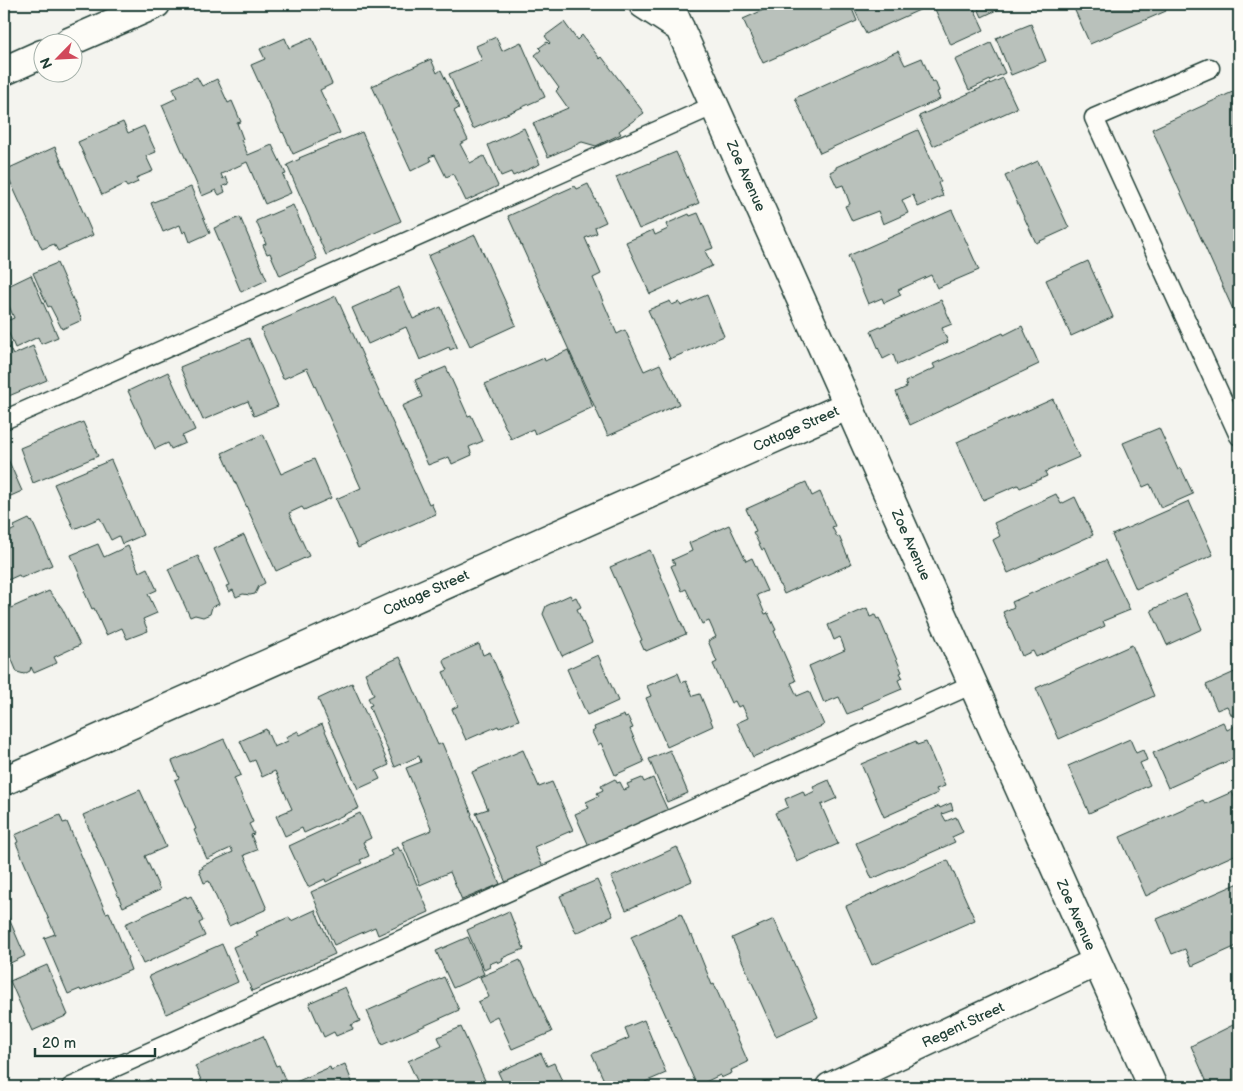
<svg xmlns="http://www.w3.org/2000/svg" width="1243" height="1091" viewBox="0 0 1243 1091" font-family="'Balsamiq Sans',sans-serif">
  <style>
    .building { fill: #b9c1bb; stroke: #1f3d34 }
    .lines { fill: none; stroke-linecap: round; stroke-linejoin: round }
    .service-casing { stroke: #1f3d34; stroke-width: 21 }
    .minor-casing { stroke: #1f3d34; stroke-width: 31 }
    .service { stroke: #fdfcf7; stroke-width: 18 }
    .minor { stroke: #fdfcf7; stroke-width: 28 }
    .labels { text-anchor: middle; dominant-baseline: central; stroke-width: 4; stroke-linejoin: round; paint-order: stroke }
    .street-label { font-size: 14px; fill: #1f3d34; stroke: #fdfcf7 }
  </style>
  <rect width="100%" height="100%" fill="#f4f4ef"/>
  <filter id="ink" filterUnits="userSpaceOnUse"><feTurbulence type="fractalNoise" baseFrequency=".02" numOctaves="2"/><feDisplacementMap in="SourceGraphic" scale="10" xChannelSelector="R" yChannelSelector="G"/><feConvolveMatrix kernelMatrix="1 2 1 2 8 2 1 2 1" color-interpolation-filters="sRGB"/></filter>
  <g filter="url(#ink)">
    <path class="building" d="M777 4H850L857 21 763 63 743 19Z
      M852 4H924L926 7 866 34Z
      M942 4H972L984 30 951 45 934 7Z
      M976 4H1009L982 17Z
      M1072 4H1163L1166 11 1090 44Z
      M564 22 577 40 582 35 600 59 602 57 644 113 619 131 621 134 596 146 582 142 548 157 533 123 568 108 556 91 559 88 535 55 541 50 539 48 547 42 549 44 550 43 545 36Z
      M1031 24 1046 61 1011 75 996 38Z
      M496 37 502 51 521 42 545 97 473 129 449 74 482 60 476 46Z
      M285 38 289 48 312 38 332 84 320 90 340 133 293 154 283 132 282 133 251 65 265 59 260 49Z
      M991 43 1005 73 969 90 955 60Z
      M898 51 905 65 922 58 932 82 935 81 939 91 937 92 940 99 820 153 795 98Z
      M431 59 437 73 441 70 459 108 454 111 468 140 460 144 470 163 484 156 498 186 466 201 453 174 446 177 435 155 429 157 431 161 411 171 372 86Z
      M197 77 202 86 217 79 228 103 232 101 241 122 237 123 243 139 241 140 248 155 272 145 286 174 283 175 291 193 265 204 247 162 221 174 223 179 226 177 229 184 223 186 225 192 219 195 216 190 202 196 162 105 177 98 173 88Z
      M1003 78 1017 108 933 146 919 116Z
      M1239 89V323L1152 129Z
      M123 122 128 133 144 126 156 152 146 156 153 171 136 178 138 182 127 187 125 184 102 195 78 142Z
      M524 128 540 164 513 176 511 172 501 176 488 145Z
      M918 130 941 182 938 183 943 196 918 207 913 195 902 200 908 213 883 224 878 211 852 221 845 206 850 204 843 185 837 187 830 172 836 169V167Z
      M362 132 401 221 326 255 287 165 300 159 299 158Z
      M55 147 93 235 58 251 54 244 42 249 37 238H36L5 170Z
      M676 152 699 203 639 229 616 177Z
      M1038 161 1069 228 1036 243 1005 176Z
      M588 184 606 222 595 227 597 233 585 238 601 274 593 278 617 334 625 330 644 371 660 364 679 404 608 436 508 216 575 186 577 189Z
      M191 187 210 233 190 242 186 231 183 233 180 225 163 232 151 203Z
      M293 205 317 259 280 276 270 253 267 254 263 245 266 244 256 221Z
      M952 210 979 270 937 288 931 275 898 290 901 295 884 303 882 298 868 304 848 256Z
      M698 213 713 248 705 251 712 266 650 294 626 242 653 230 655 235 668 229 666 224 689 214 690 216Z
      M240 217 267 280 241 292 214 228Z
      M475 235 516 325 470 346 428 256Z
      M1088 261 1113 317 1071 336 1046 280Z
      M57 263 82 320 62 329 50 306 48 307 33 273Z
      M31 275 58 337 41 344 38 337 15 348 4 322 14 318 4 294V288Z
      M399 287 413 319 441 307 457 347 450 350 449 347 420 360 406 327 368 344 352 308Z
      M707 295 724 336 670 359 648 310 670 301 672 305 679 302 681 306Z
      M336 296 429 504 431 503 436 514 358 548 336 499 361 488 307 368 283 379 261 329Z
      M941 300 952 324 942 328 948 342 897 365 893 354 883 359 871 331Z
      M1022 326 1039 364 910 425 896 392 907 387 905 382 935 368 933 364 1003 333 1004 335Z
      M249 338 278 406 254 416 248 401 203 420 180 367Z
      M33 346 47 380 4 398V349L9 347 13 355Z
      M568 350 593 407 535 434 533 429 511 439 485 384 544 358 545 361Z
      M446 367 468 416 471 415 483 441 469 447 472 455 452 464 449 457 428 465 402 406 422 397 415 380Z
      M168 372 195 430 182 436 185 443 171 449 168 443 155 449 128 391Z
      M1053 399 1079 457 1045 472 1047 476 1020 488 1018 485 983 500 957 442Z
      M83 422 98 456 33 483 20 448Z
      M1159 428 1178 470 1181 468 1193 494 1161 508 1150 484 1143 487 1123 443Z
      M263 434 281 474 314 459 331 498 304 510 302 507 289 513 309 556 276 571 222 453Z
      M7 457 22 491 4 499V459Z
      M111 460 143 535 122 544 119 536 111 540 100 518 74 529 54 484Z
      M806 482 812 496 820 492 835 526 832 527 837 537 839 536 851 564 784 594 764 549 762 550 753 532 756 531 746 509Z
      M1056 494 1061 504 1075 497 1093 535 1008 573 993 540 1000 536 994 523Z
      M1189 501 1213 555 1136 589 1112 535Z
      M29 519 31 522 32 521 52 565 21 578 19 575 8 580 4 571V531L8 529 9 532 15 529 14 526Z
      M729 525 746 561 752 558 767 591 757 595 765 614 768 613 776 630 774 631 796 681 791 683 797 696 809 691 824 725 753 757 737 723 748 718 742 705 738 707 735 701 731 703 713 664 717 662 708 641 716 637 709 621 702 624 686 589 682 591 671 566 675 564 672 560 692 551 689 543Z
      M244 535 265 583 259 586 255 594 250 595 243 594 236 597 233 590 229 592 226 586 230 585 214 549Z
      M98 544 104 557 128 546 139 572 147 568 157 590 148 594 157 613 143 619 148 631 127 639 122 628 106 635 94 608 92 609 84 591 86 590 71 555Z
      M650 550 686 634 646 651 645 649 644 650 640 641 642 640 610 567Z
      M198 556 219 604 212 607 210 614 203 617 195 615 190 617 168 569Z
      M1106 560 1130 610 1103 621 1105 626 1036 657 1033 651 1022 656 1003 612 1014 607 1012 602Z
      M49 591 62 608 80 645 54 657 57 663 34 673 31 667 30 671 24 674 17 672 4 641V611Z
      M1186 594 1202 629 1167 645 1151 610Z
      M570 595 572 599 576 597 581 607 577 609 592 642 562 656 543 614 546 606Z
      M867 608 870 617 875 615 877 619 879 618 902 672 900 673 903 678 898 680 902 689 862 706 863 708 847 714 839 697 824 703 809 666 845 650 840 637 834 640 828 625Z
      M479 644 483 655 490 652 519 720 499 728 498 726 466 740 452 709 458 706 443 672 448 670 443 660Z
      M1132 645 1154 696 1059 739 1036 688Z
      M598 655 618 701 587 715 567 669Z
      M400 657 438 745 442 743 472 814 471 815 500 884 462 900 450 872 420 885 402 842 432 830 406 768 421 762 419 756 395 767 369 706 372 705 368 698 374 695 365 673Z
      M4 662 9 673 4 675Z
      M1239 670V724L1235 714 1232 716 1227 706 1217 710 1206 685Z
      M678 673 682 683 686 681 693 696 700 694 713 726 667 747 646 698 651 696 647 686Z
      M352 683 389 765 376 771 380 779 358 789 318 699Z
      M624 715 625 718 628 717 633 728 630 729 644 762 615 775 601 743 598 745 592 732 595 730 594 727Z
      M1223 722 1227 730 1239 724V756L1168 788 1153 753Z
      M322 724 359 808 304 833 302 828 285 836 276 816 292 809 275 771 262 777 255 760 250 762 240 741 266 729 274 747 288 741 286 737 298 731 300 735Z
      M224 739 241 775 234 778 253 822 249 824 254 834 251 835 257 850 244 855 267 909 229 926 209 881 204 883 199 870 203 868 202 866 233 852 231 848 207 859 194 830 196 829 175 780 179 778 172 761Z
      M1130 739 1136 753 1143 750 1147 760 1140 763 1150 785 1089 813 1068 766Z
      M916 741 917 745 926 742 945 786 936 789 938 793 884 817 861 764Z
      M523 750 539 787 552 782 573 830 534 847 543 867 506 883 476 813 488 809 472 772Z
      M670 750 688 793 667 802 649 759Z
      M642 778 644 782 653 778 668 811 589 846 575 814 589 808 586 802 599 796 597 793 603 790 601 786 615 779 617 783 620 782 624 790 629 788 627 784Z
      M829 780 837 798 821 805 838 844 797 862 775 813 788 807 785 799 803 791 805 796 815 791 813 787Z
      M140 790 166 847 145 856 160 890 123 907 83 815Z
      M1232 792 1239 807V853L1158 889V890L1146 896 1120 837 1203 800 1205 804Z
      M951 803 953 810 942 814 946 821 956 817 963 832 952 837 955 842 872 879 856 843 939 806 940 808Z
      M360 813 371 838 363 842 369 856 360 860 362 863 339 873 340 875 326 882 325 879 308 887 289 846Z
      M60 815 63 823 67 822 106 913 109 912 128 958 127 959 131 970 81 991 80 989 68 994 44 938 55 934 16 843 18 842 15 835Z
      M398 847 400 851 402 850 429 912 378 935 375 927 334 945 311 892 393 855 391 850Z
      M677 847 692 881 626 910 611 877Z
      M948 860 975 920 872 965 846 906Z
      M597 880 613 916 576 933 560 896Z
      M1239 883V945L1192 966 1185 949 1172 954 1157 919Z
      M186 896 187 898 191 896 203 921 199 923 205 936 143 964 125 924Z
      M4 907 25 956 4 966Z
      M315 910 335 954 252 991 233 947 258 936 256 932 289 917 291 921Z
      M509 911 524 949 502 958 503 960 498 963 497 961 489 964 490 967 484 970 467 930Z
      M681 914 690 936 692 935 712 985 714 984 748 1062 731 1070 732 1073 721 1078 720 1075 697 1086 631 937Z
      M774 919 818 1017 776 1036 732 938Z
      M468 937 484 974 453 988 436 951Z
      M222 944 238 982 166 1014 149 976Z
      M520 960 552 1032 512 1049 497 1016 487 1021 478 1002 489 997 480 977Z
      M47 965 68 1015 32 1031 10 981Z
      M444 977 459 1010 382 1045 367 1011Z
      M345 987 360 1021 351 1025 353 1029 336 1036 334 1032 324 1037 309 1003Z
      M644 1020 666 1073 645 1082 647 1085 642 1087H607L592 1054 629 1038 625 1028Z
      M1239 1022V1087H1209L1191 1046Z
      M461 1027 488 1087H420L408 1061 442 1046 438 1037Z
      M263 1036 276 1066 279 1065 288 1087H204L195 1066Z
      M541 1053 547 1066 554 1063 562 1081 556 1084 557 1087H505L498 1072Z
      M345 1064 354 1087H298L296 1082 330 1067 331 1070Z
      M151 1079 155 1087H133Z"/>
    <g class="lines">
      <defs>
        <path id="service" d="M1210 68 1094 118 1239 436
          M4 420 715 105
          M71 1087 973 684"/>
        <path id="minor" d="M643 4 680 28
          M669 4 1153 1087
          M69 42 156 4
          M4 71 42 54
          M4 781 849 405
          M830 1087 1097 962"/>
      </defs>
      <use href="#service" class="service-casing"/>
      <use href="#minor" class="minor-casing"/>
      <use href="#service" class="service"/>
      <use href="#minor" class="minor"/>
    </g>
  </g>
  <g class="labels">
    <g class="street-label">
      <text transform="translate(746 176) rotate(66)">Zoe Avenue</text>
      <text transform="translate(796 429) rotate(-24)">Cottage Street</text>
      <text transform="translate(911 545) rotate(66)">Zoe Avenue</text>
      <text transform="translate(426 593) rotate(-24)">Cottage Street</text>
      <text transform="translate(1076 915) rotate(66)">Zoe Avenue</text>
      <text transform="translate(963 1025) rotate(-25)">Regent Street</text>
    </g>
  </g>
  <rect width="1243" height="1091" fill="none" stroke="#fdfcf7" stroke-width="20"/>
  <rect x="10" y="10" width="1223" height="1071" fill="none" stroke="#1f3d34" stroke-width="2" filter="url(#ink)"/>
  <g transform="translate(58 58) rotate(246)"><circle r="24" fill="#fdfcf7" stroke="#a4b0a9"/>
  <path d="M0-4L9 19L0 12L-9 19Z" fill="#d1495b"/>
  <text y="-8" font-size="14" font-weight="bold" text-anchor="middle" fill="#1f3d34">N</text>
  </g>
  <path d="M35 1048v8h120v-8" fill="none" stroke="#1f3d34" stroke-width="2.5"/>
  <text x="42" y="1048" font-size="15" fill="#1f3d34" stroke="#fdfcf7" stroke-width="4" paint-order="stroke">20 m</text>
</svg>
